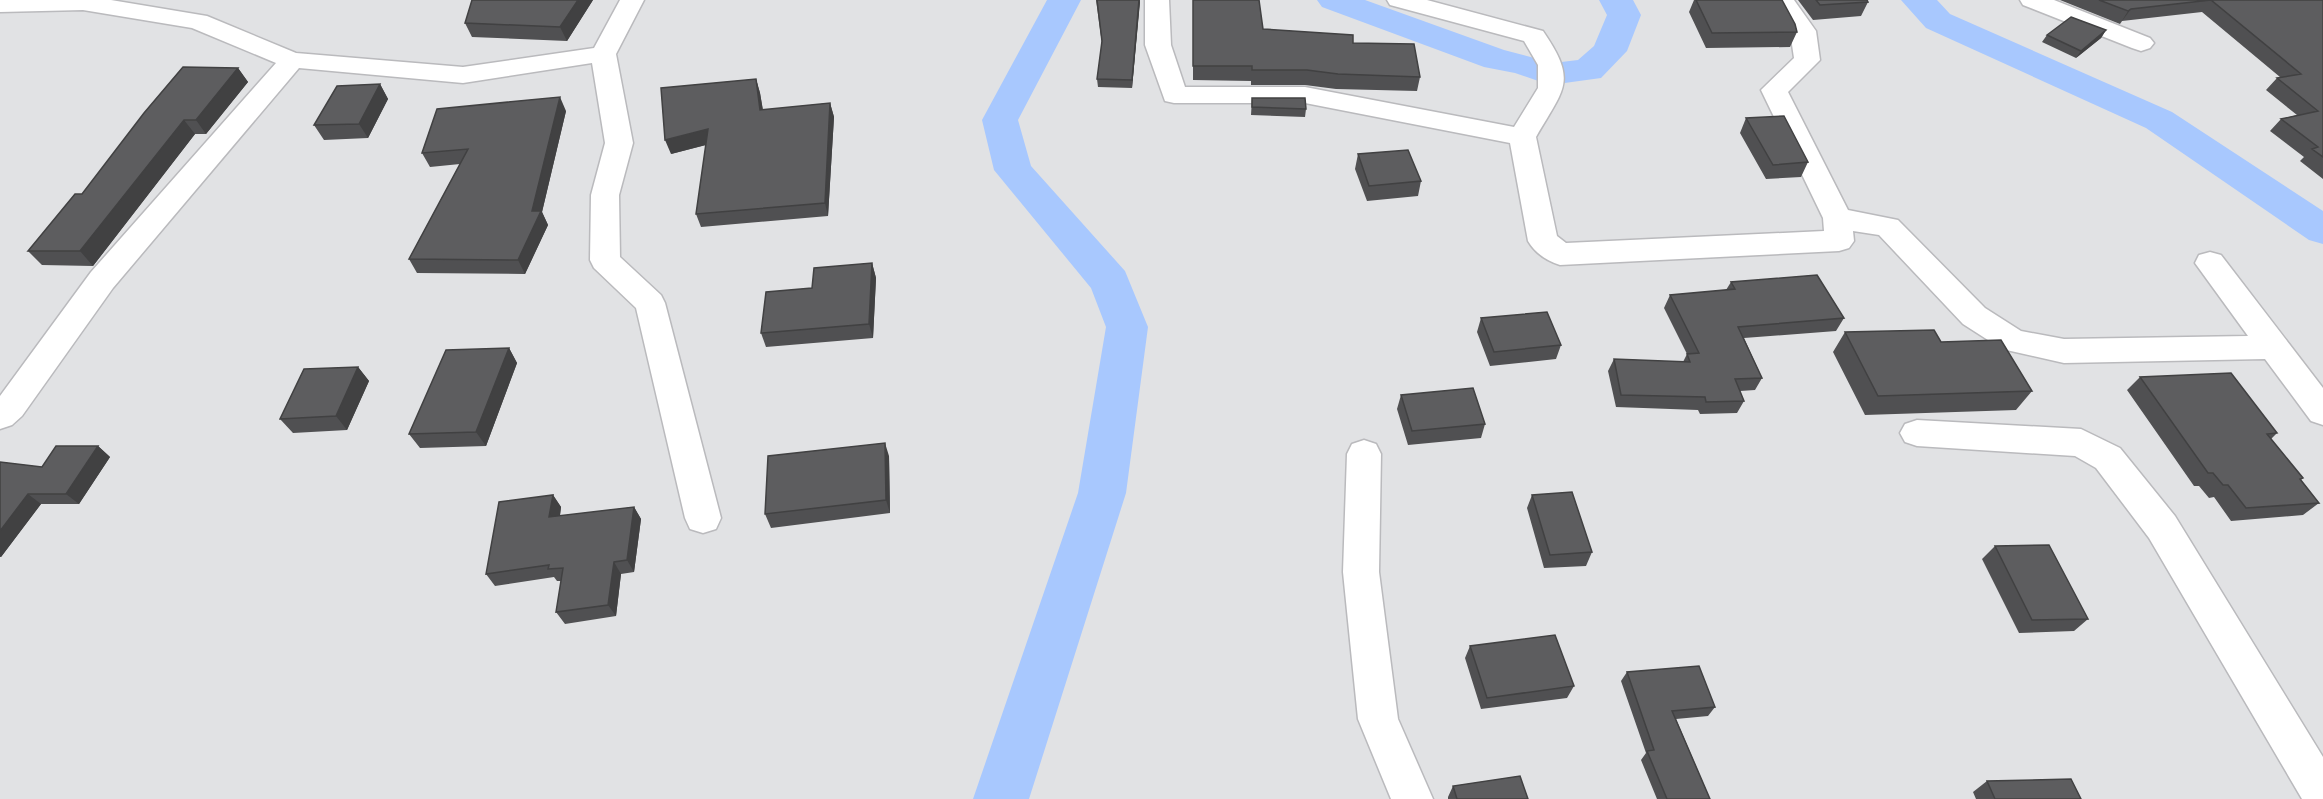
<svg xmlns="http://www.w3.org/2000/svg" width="2323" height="799" viewBox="0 0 2323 799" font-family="'Crimson Pro',serif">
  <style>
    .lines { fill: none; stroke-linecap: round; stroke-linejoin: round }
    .canal { fill: #a8c8fe; fill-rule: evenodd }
    .minor-casing { stroke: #bababd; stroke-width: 3 }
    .minor { fill: #fff; fill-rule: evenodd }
    .wall { fill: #505052 }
    .shaded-wall { fill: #414142 }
    .building { fill: #5d5d5f; stroke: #414142; stroke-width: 1.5 }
  </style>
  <rect width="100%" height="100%" fill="#e1e2e4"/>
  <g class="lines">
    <path class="canal" d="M1047 0H1081L1018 120 1031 166 1125 271 1148 327 1126 493 1029 799H973L1078 493 1106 327 1091 288 994 170 982 120Z
      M1317 0H1365L1504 50 1553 63 1578 60 1594 46 1607 15 1599 0H1633L1641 15 1627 51 1601 78 1550 85 1515 73 1484 67 1322 7Z
      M1901 0H1937L1950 14 2172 112 2323 211V244L2309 240 2146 128 1926 28Z"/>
    <defs>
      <path id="minor" d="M0 0H111L207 16 296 53 463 67 594 48 620 0H644L616 54 633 143 619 195 620 257 661 295 665 303 721 518 716 529 703 533 690 529 685 518 636 308 594 268 590 260 591 195 605 143 592 63 463 83 299 68 113 288 22 416 12 425 0 429V396L91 272 276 63 192 28 83 10 0 12Z
        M1145 0H1169L1171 45 1185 87H1305L1514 127 1538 88V65L1524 41 1390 5 1387 0H1427L1543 31C1578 82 1564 88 1536 137L1557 236 1566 243 1824 231 1823 218 1761 90 1794 58 1790 31 1770 0H1794L1816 31 1820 60 1788 92 1848 210 1898 220 1985 308 2021 331 2064 339 2248 336 2195 263 2199 255 2210 252 2221 255 2323 388V425L2311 421 2265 359 2064 363 2002 349 1963 324 1879 235 1853 231 1854 241 1849 248 1839 251 1560 265C1547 261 1535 253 1528 241L1510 143 1305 103H1174L1165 101 1145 45Z
        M2020 0H2054L2150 38 2154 43 2150 48 2141 51 2132 48 2023 5Z
        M1917 420 2081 429 2120 448 2175 516 2323 757V799H2302L2149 538 2096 468 2075 456 1917 446 1905 442 1900 433 1905 424Z
        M1364 440 1376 444 1381 454 1379 572 1398 719 1433 799H1391L1358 719 1343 572 1347 454 1352 444Z"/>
    </defs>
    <use href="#minor" class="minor-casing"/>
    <use href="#minor" class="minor"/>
  </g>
  <path class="wall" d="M593 0 567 41 472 37 465 23Z
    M1096 0H1140L1132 88 1098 87 1097 79 1102 44Z
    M1193 0 1263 29 1353 43 1420 77 1417 91 1336 89 1305 85H1251V81L1193 80Z
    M1694 0H1782L1797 32 1790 47 1706 48 1689 12Z
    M1798 0H1867L1868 2 1861 16 1813 20Z
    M2060 0H2323V179L2300 161 2304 157 2270 131 2281 119 2297 115 2266 90 2277 78 2280 77 2202 12 2122 21 2120 24Z
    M2106 30 2101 38 2076 58 2042 42 2047 35Z
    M238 68 248 82 206 134H195L93 266 42 265 28 251Z
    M756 79 760 93 763 110 830 103 834 117 828 216 701 227 696 214 706 145 671 154Z
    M380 84 388 99 368 138 324 140 314 125Z
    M1252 98 1306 109 1305 117 1251 115Z
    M566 111 542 212 548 225 525 274 417 273 409 259 460 164 430 167 422 153Z
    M1746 118 1808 162 1801 177 1766 179 1740 133Z
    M1358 154 1421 181 1418 196 1367 201 1355 169Z
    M872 263 876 278 873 338 766 347 761 333 812 288Z
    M1731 282 1844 318 1836 331 1744 338 1762 378 1755 390 1740 391 1744 401 1737 413 1700 414 1698 410 1616 407 1608 371 1614 359 1683 362 1687 354 1664 308 1670 295 1726 290Z
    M1481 318 1561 345 1556 359 1490 366 1477 332Z
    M1845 332 1941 342 2032 391 2016 410 1865 415 1833 352Z
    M509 348 517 363 486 446 420 448 409 434Z
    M358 367 369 381 347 430 293 433 280 419Z
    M2140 377 2277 433 2271 439 2303 478 2301 480 2319 503 2303 515 2231 521 2214 497 2209 498 2199 486H2194L2127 390Z
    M1401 395 1485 424 1481 438 1408 445 1397 409Z
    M98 446 110 457 79 504H41L1 557H0V462L42 467Z
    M889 456 890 513 771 528 765 514Z
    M553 495 561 507 560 516 634 507 641 519 634 572 621 574 616 616 565 624 556 612 561 581H557L554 577 495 586 486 574Z
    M1532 495 1592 552 1586 566 1544 568 1527 508Z
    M1995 546 2088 619 2074 631 2019 633 1982 559Z
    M1470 646 1574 686 1567 698 1481 709 1465 658Z
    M1627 672 1715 707 1708 716 1676 719 1710 799H1657L1641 760 1646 753 1621 681Z
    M1987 781 2081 799H1976L1973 792Z
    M1453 786 1528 799H1448V797Z"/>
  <path class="shaded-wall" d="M578 0H593L567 41 560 27Z
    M1139 0 1140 2 1132 88V80Z
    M2131 9 2122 21 2120 24 2128 11Z
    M2106 30 2101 38 2076 58 2081 51Z
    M238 68 248 82 206 134 196 120Z
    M756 79 760 93 765 124 760 110Z
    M380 84 388 99 368 138 359 124Z
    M560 97 566 111 542 212 548 225 525 274 518 260Z
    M830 103 834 117 828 216 825 203Z
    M184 120 195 134 93 266 80 251Z
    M708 129 713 143 671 154 665 140Z
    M872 263 876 278 873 338 869 324Z
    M509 348 517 363 486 446 476 432Z
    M358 367 369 381 347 430 336 416Z
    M885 443 889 456 890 513 886 500Z
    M98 446 110 457 79 504 66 494Z
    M28 494 41 504 1 557 0 556V531Z
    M553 495 561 507 558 529 549 517Z
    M634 507 641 519 634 572 627 560Z
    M614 562 621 574 616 616 608 605Z"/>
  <path class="building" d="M472 0H578L560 27 465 23Z
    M1097 0H1139L1132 80 1097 79 1102 41Z
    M1193 0H1259L1263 29 1353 35V43L1414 44 1420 77 1338 74 1307 70H1252V66H1193Z
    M1696 0H1782L1795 24 1797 32 1712 33Z
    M1816 0H1867L1868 2 1820 5Z
    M2099 0H2211L2131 9 2128 11Z
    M2211 0H2323V157L2312 149 2318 147 2281 119 2318 111 2277 78 2301 74Z
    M2071 17 2106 30 2081 51 2047 35Z
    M183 67 238 68 196 120H184L80 251H28L75 194H82L144 113Z
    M756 79 760 110 830 103 825 203 696 214 708 129 665 140 661 88Z
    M380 84 359 124 314 125 337 86Z
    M560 97 532 211H541L518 260 409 259 468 149 422 153 437 109Z
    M1252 98H1305L1306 109 1252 107Z
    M1784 116 1808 162 1773 165 1746 118Z
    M1408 150 1421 181 1369 186 1358 154Z
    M872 263 869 324 761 333 766 292 812 288 814 268Z
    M1817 275 1844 318 1738 327 1762 378 1735 379 1744 401 1706 402 1705 397 1621 395 1614 359 1690 362 1687 354 1699 353 1670 295 1735 289 1731 282Z
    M1547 312 1561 345 1494 352 1481 318Z
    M1934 330 1941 342 2001 340 2032 391 1878 396 1845 332Z
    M509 348 476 432 409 434 446 350Z
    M358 367 336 416 280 419 304 369Z
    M2231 373 2277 433 2267 434 2303 478 2300 479 2319 503 2246 508 2228 485H2223L2213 473H2208L2140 377Z
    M1473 388 1485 424 1412 431 1401 395Z
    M885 443 886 500 765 514 768 456Z
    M56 446H98L66 494H28L0 531V462L42 467Z
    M1572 492 1592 552 1550 555 1532 495Z
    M553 495 549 517 634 507 627 560 614 562 608 605 556 612 563 568 548 569 549 565 486 574 499 502Z
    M2049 545 2088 619 2032 620 1995 546Z
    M1555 635 1574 686 1487 698 1470 646Z
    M1699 666 1715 707 1672 711 1710 799H1667L1647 751 1654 750 1627 672Z
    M1520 776 1528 799H1457L1453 786Z
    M2071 779 2081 799H1995L1987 781Z"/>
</svg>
